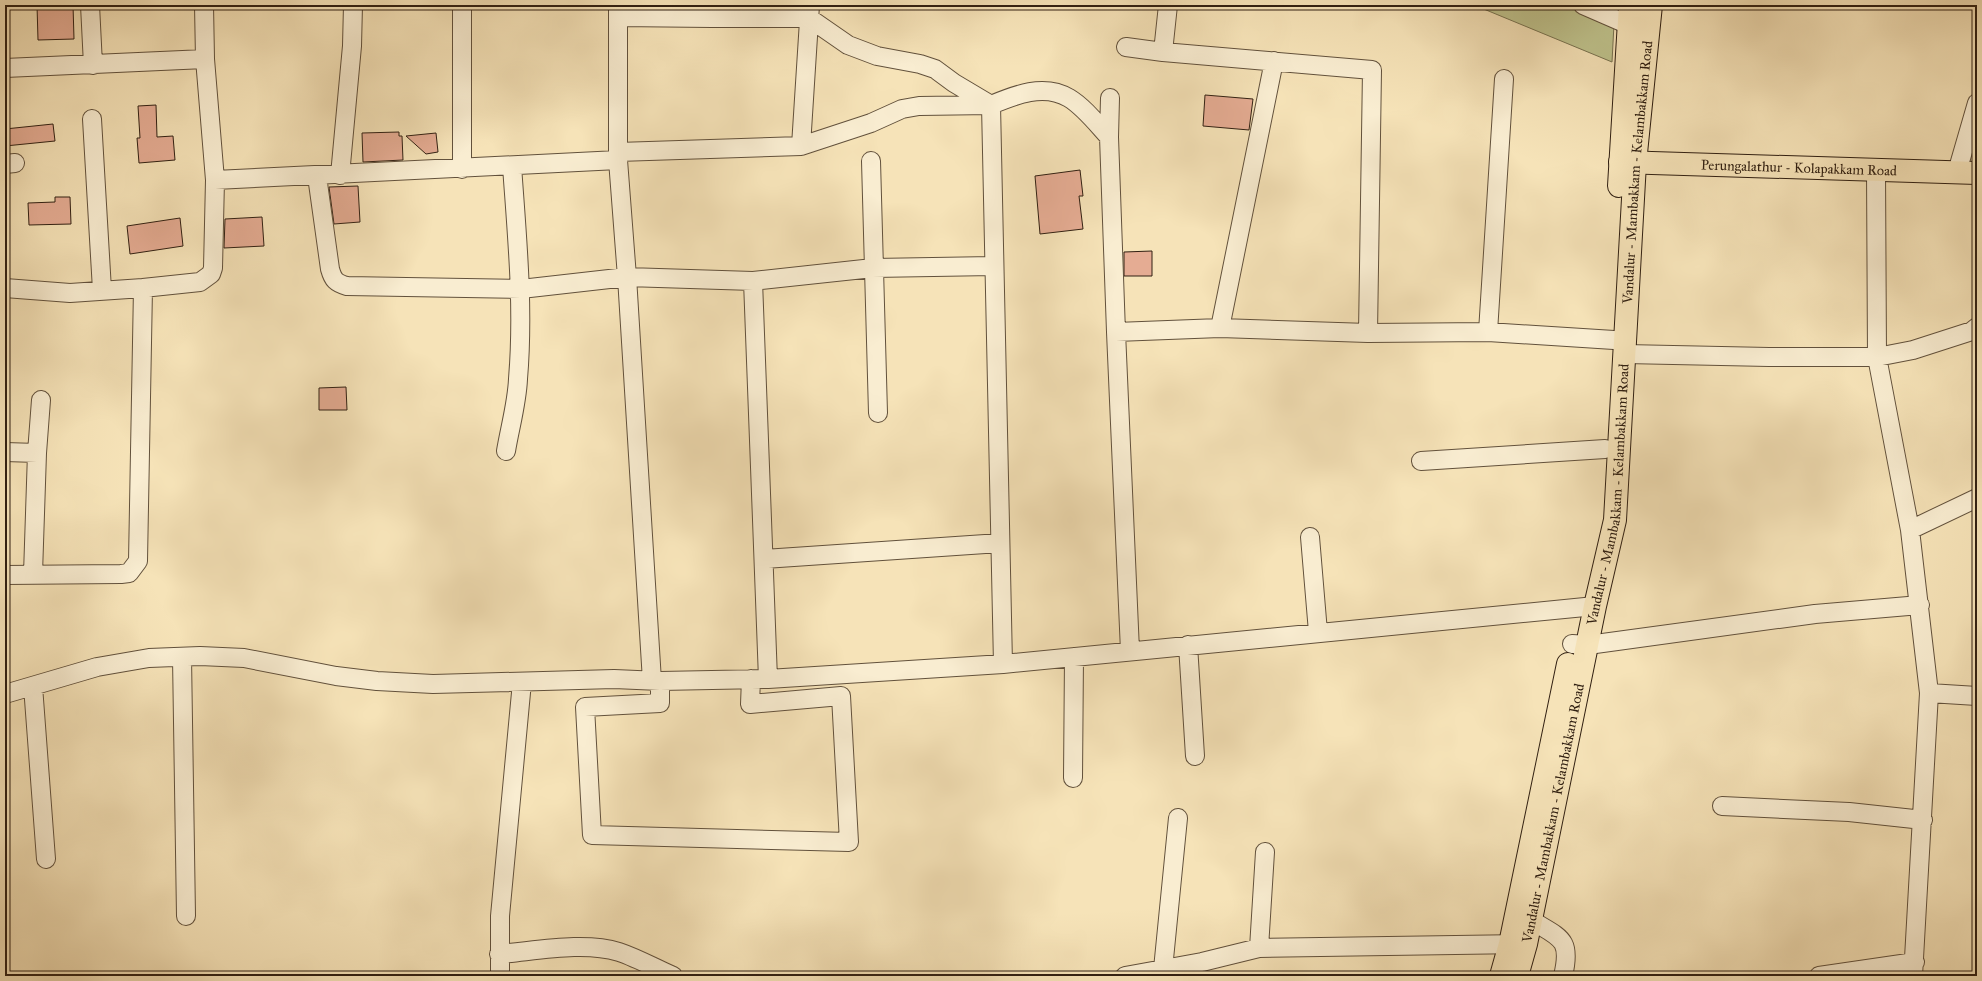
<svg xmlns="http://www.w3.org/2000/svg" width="1982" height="981" viewBox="0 0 1982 981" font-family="'IM FELL Great Primer',serif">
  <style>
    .green { fill: #bfc38d; stroke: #787250 }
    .building { fill: #e5ac93; stroke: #312012 }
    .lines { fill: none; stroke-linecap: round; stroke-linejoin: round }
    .minor-casing { stroke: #62513c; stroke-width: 20 }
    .major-casing { stroke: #312012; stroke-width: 24 }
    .minor { stroke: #f9edd1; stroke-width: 18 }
    .major { stroke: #f6e3b8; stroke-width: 22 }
    .labels { text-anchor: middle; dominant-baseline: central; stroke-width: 3; stroke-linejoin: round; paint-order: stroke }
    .street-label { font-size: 14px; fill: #312012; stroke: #f9edd1 }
  </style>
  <rect width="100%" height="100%" fill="#f6e3b8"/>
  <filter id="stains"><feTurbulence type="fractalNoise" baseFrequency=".005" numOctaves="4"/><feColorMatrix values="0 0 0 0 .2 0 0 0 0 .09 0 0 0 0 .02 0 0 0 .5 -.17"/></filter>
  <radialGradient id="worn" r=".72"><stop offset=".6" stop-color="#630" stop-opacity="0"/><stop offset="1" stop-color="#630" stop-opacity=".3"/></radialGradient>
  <path class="green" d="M1474 5H1615L1612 62Z"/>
  <path class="building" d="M37 5H73L74 39 38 40Z
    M1205 95 1253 99 1249 130 1203 126Z
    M156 105 157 137 173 136 175 160 139 163 137 138H140L138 106Z
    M53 124 55 141 5 146V129Z
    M399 132V136H402L403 160 363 162 362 133Z
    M436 133 438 152 426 154 406 136Z
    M1080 170 1083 196H1079L1083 229 1040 234 1035 176Z
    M358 186 360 222 334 224 329 187Z
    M55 197H70L71 224 29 225 28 203 55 202Z
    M262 217 264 246 224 248 225 219Z
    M180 218 183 246 130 254 127 226Z
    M1152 251V276H1124V252Z
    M346 387 347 410H319V388Z"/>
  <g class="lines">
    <defs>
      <path id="minor" d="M90 5 93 65
        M204 5 205 59 215 180
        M462 5V169
        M1168 5 1163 52 1372 70 1368 333
        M1583 5 1629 25
        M618 17 712 18
        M1126 47 1163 52
        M5 68 205 59
        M1110 98 1109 137 1116 332 1220 328 1368 333 1488 332 1614 340
        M92 119 102 290
        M801 146 810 5
        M618 152 801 146 871 123 902 109 919 106 991 105 954 83 935 69 920 64 877 56 848 45 809 18H712L713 5
        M618 160V5
        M871 161 878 413
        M5 164 15 163
        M1876 170 1877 357 1910 530 1929 693 1913 976
        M1957 172 1977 103
        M340 175 352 46 353 5
        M317 176 330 269C333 280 336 283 347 286L521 289 627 277 753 281 873 268 993 266
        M753 281 768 679
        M5 288 70 293 143 288
        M1220 328 1274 61
        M1116 332 1130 651
        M1488 332 1504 79
        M1625 354 1769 357H1877L1913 350 1972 331 1977 327
        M506 451C510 427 517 403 518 379 524 307 517 237 512 166
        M5 452 37 453
        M1421 461 1605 449
        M1910 530 1977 498
        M1310 537 1318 632
        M764 559 1000 543
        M33 574 37 453 41 400
        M5 575 121 574 129 573 138 561 143 288 200 282 211 274 213 268 215 180 618 160 627 277 652 681
        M1572 644 1588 645 1815 614 1920 605
        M1188 645 1195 756
        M182 657 186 916
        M1003 664 991 105C1015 95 1044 83 1069 98 1084 107 1097 124 1109 137
        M660 681V703L585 707 592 835 849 842 841 696 750 704 751 679
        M33 686 46 859
        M1929 693 1977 696
        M5 694 97 667 149 658 200 656 244 658 336 676 377 681 433 684 614 679 660 681 768 679 1003 664 1595 606
        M1073 778 1074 657
        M1722 806 1849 812 1923 820
        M1531 920C1560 938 1572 938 1563 976
        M1259 948 1265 852
        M499 954C536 951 584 941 619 952 637 958 655 968 673 976
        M1163 969 1178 818
        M500 976V916L522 682
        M1125 976 1202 962 1259 948 1523 944
        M1819 976 1915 962"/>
      <g id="major">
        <path id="s1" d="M1620 162 1977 173"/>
        <path d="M1619 186 1630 5"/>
        <path d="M1501 976 1510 944 1568 664"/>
        <path id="s2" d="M1517 976 1526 944 1595 606 1615 520 1635 163 1651 5"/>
      </g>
    </defs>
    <use href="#minor" class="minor-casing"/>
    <use href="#major" class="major-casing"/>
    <use href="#minor" class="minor"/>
    <use href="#major" class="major"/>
  </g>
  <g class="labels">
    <g class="street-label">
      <text stroke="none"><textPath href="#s1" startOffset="179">Perungalathur - Kolapakkam Road</textPath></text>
      <text stroke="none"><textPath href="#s2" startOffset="815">Vandalur - Mambakkam - Kelambakkam Road</textPath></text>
      <text stroke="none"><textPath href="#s2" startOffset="491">Vandalur - Mambakkam - Kelambakkam Road</textPath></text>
      <text stroke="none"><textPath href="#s2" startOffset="167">Vandalur - Mambakkam - Kelambakkam Road</textPath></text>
    </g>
  </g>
  <rect width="1982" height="981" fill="none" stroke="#f6e3b8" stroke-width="20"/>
  <rect x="6" y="6" width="1970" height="969" fill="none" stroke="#312012" stroke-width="2"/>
  <rect x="10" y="10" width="1962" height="961" fill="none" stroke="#312012"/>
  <rect width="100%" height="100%" filter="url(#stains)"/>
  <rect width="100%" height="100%" fill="url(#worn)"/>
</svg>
